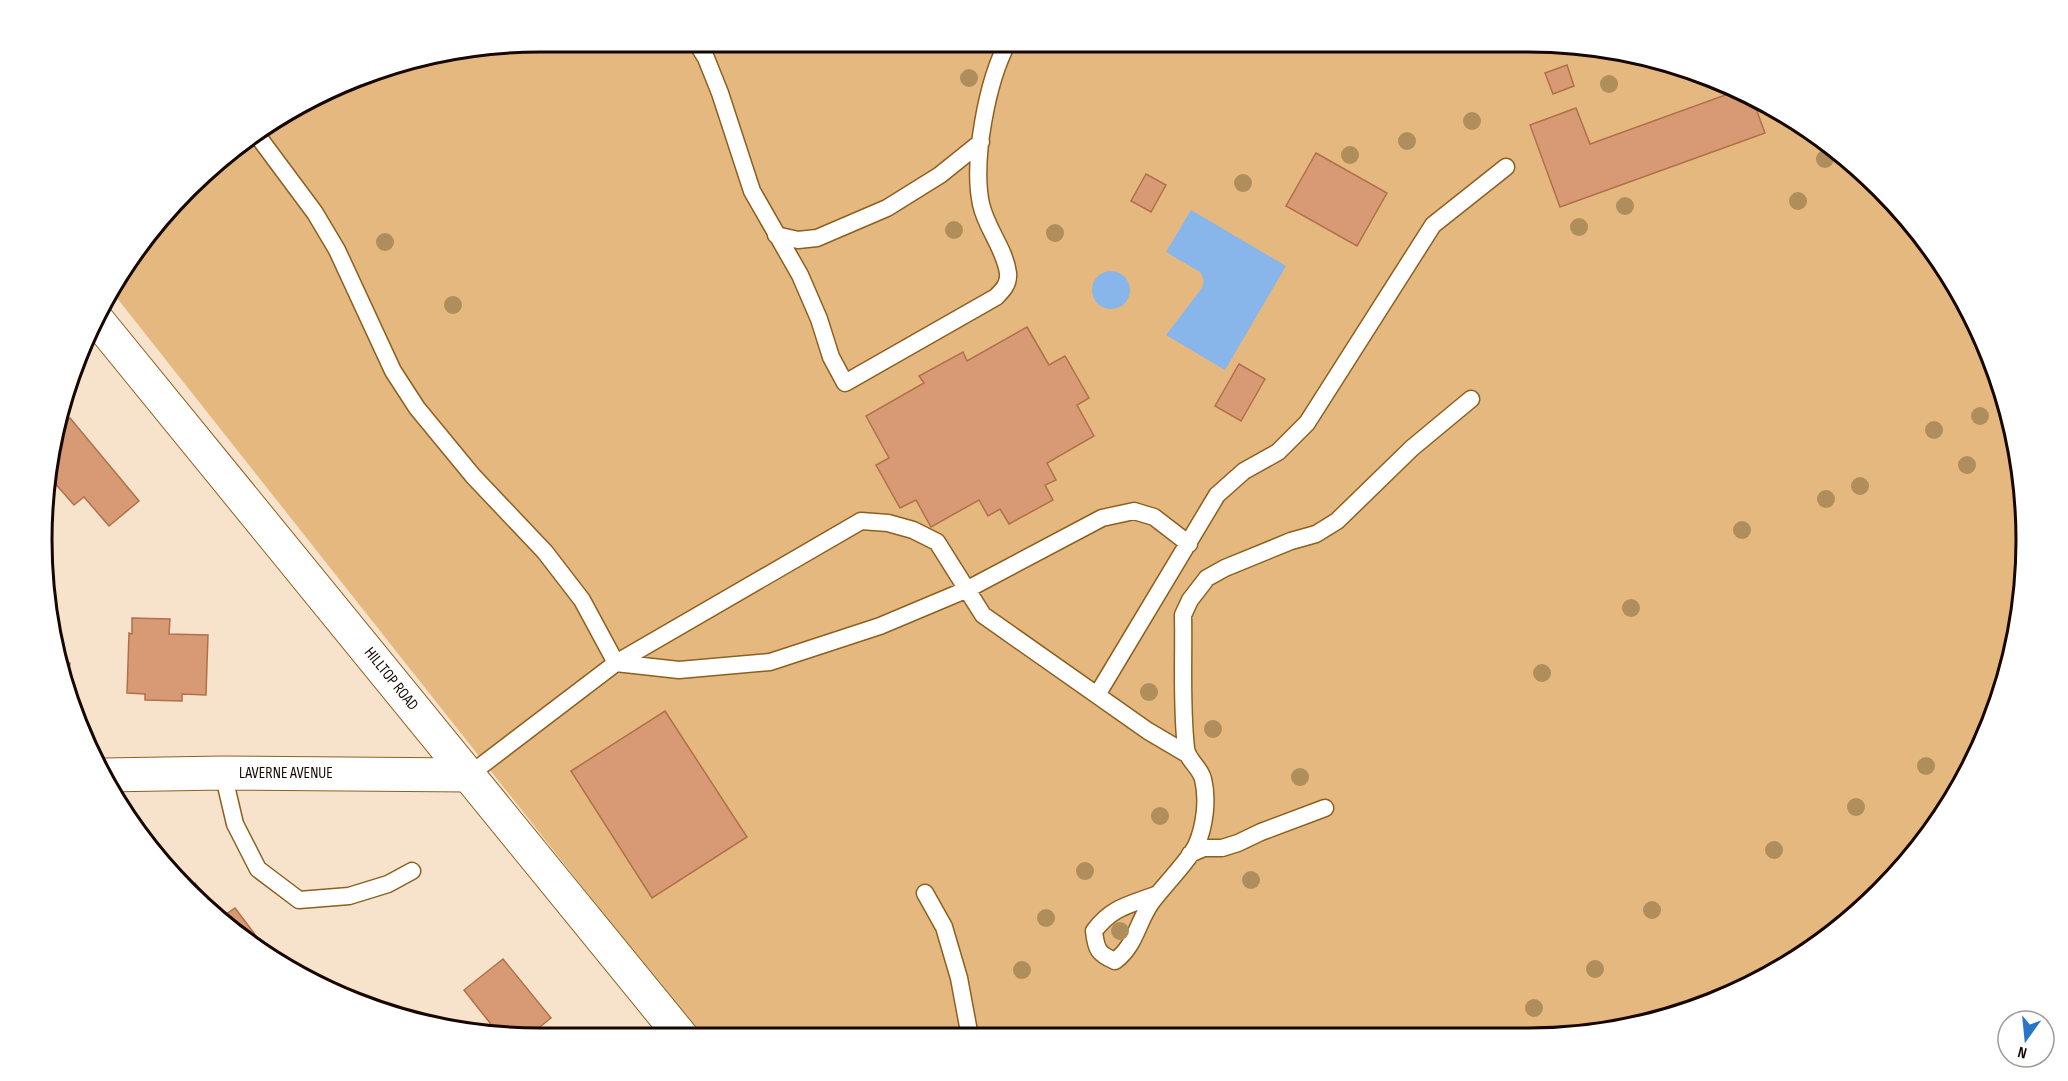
<svg xmlns="http://www.w3.org/2000/svg" width="2068" height="1081" viewBox="0 0 2068 1081" font-family="'Sofia Sans Condensed',sans-serif">
  <style>
    .green { fill: #e5b87f }
    .water { fill: #88b5ea }
    .building { fill: #d79a74; stroke: #b07149; stroke-width: 1.5 }
    .lines { fill: none; stroke-linecap: round; stroke-linejoin: round }
    .service-casing { stroke: #8c6020; stroke-width: 19 }
    .minor-casing { stroke: #8c6020; stroke-width: 35 }
    .tertiary-casing { stroke: #8c6020; stroke-width: 35 }
    .service { stroke: #fff; stroke-width: 16 }
    .minor { stroke: #fff; stroke-width: 33 }
    .tertiary { stroke: #fff; stroke-width: 33 }
    .tree { fill: #af8e5b }
    .labels { text-anchor: middle; dominant-baseline: central; stroke-width: 5; stroke-linejoin: round; paint-order: stroke }
    .street-label { font-size: 16px; fill: #170700; stroke: #fff }
    .rim { fill: none; stroke: #170700; stroke-width: 3 }
  </style>
  <rect width="100%" height="100%" fill="#f7e3cb"/>
  <path class="green" d="M540 42 1560 43 1657 59 1748 94 1831 145 1903 212 1959 292 2000 381 2022 476 2025 573 2009 670 1974 761 1902 869 1805 955 1718 1001 1593 1035 701 1037 113 293 126 264 237 145 380 69Z"/>
  <path class="water" d="M1191 210 1286 266 1225 370 1166 335 1202 288 1204 280 1200 272 1166 252Z
    M1092 290a19 19 0 1 1 38 0a19 19 0 1 1-38 0Z"/>
  <path class="building" d="M1567 65 1574 86 1553 94 1545 73Z
    M1739 90 1751 95 1765 133 1560 207 1530 125 1576 108 1590 144Z
    M1316 153 1387 193 1357 246 1286 206Z
    M1146 174 1166 185 1151 212 1131 201Z
    M1027 327 1049 365 1065 356 1089 398 1077 405 1094 436 1047 463 1056 480 1045 485 1053 500 1009 524 1000 509 988 516 979 500 931 527 916 500 900 508 876 465 889 458 866 416 924 383 919 376 963 352 967 361Z
    M1239 364 1265 379 1241 421 1215 406Z
    M70 418 139 501 109 526 84 497 74 505 52 480 57 428Z
    M132 618 170 619 169 634 208 635 206 695 182 694V701L145 700V694L127 693 129 633 132 634Z
    M58 661 70 663 66 687 59 669Z
    M665 711 747 837 652 898 571 771Z
    M195 883 218 914 186 890Z
    M235 908 266 949 222 917Z
    M503 959 551 1018 526 1038 501 1037 464 990Z"/>
  <g class="lines">
    <defs>
      <path id="service" d="M696 42 706 58 720 93 752 191 800 275 819 319 831 357 845 383 996 297C1003 290 1009 284 1008 273 1005 249 986 228 981 204 972 161 987 81 1008 42
        M257 135 315 213 337 250 393 371 417 408 473 476 545 552 582 600 616 663 679 670 770 662 880 626 968 589 1102 518 1134 511 1154 517 1189 544
        M776 235 798 240 817 238 887 208 940 175 981 142
        M1097 695 1217 495 1244 471 1278 452 1307 423 1433 225 1506 167
        M223 773 235 824 258 869 299 900 349 896 388 884 412 871
        M469 775 616 663 861 521 888 523 913 530 937 542 983 615 1148 731 1187 754
        M1190 854 1204 848H1222L1238 843 1261 832 1325 808
        M925 893 944 927 959 978 970 1037
        M1158 894C1130 905 1113 906 1094 931 1096 949 1098 954 1115 961 1136 945 1137 923 1151 903 1163 886 1187 863 1196 846 1205 826 1208 799 1203 779 1200 767 1187 760 1186 748 1181 704 1184 659 1183 615L1190 600 1207 578 1225 568 1291 541 1316 534 1337 521 1412 448 1471 399"/>
      <path id="minor" d="M104 775 223 773 469 775"/>
      <path id="tertiary" d="M99 322 682 1037"/>
    </defs>
    <use href="#service" class="service-casing"/>
    <use href="#minor" class="minor-casing"/>
    <use href="#tertiary" class="tertiary-casing"/>
    <use href="#service" class="service"/>
    <use href="#minor" class="minor"/>
    <use href="#tertiary" class="tertiary"/>
  </g>
  <g class="tree">
    <circle cx="969" cy="78" r="9"/>
    <circle cx="1609" cy="84" r="9"/>
    <circle cx="1472" cy="121" r="9"/>
    <circle cx="1407" cy="141" r="9"/>
    <circle cx="1350" cy="155" r="9"/>
    <circle cx="1825" cy="159" r="9"/>
    <circle cx="1243" cy="183" r="9"/>
    <circle cx="1798" cy="201" r="9"/>
    <circle cx="1625" cy="206" r="9"/>
    <circle cx="1579" cy="227" r="9"/>
    <circle cx="954" cy="230" r="9"/>
    <circle cx="1055" cy="233" r="9"/>
    <circle cx="385" cy="242" r="9"/>
    <circle cx="453" cy="305" r="9"/>
    <circle cx="1980" cy="416" r="9"/>
    <circle cx="1934" cy="430" r="9"/>
    <circle cx="1967" cy="465" r="9"/>
    <circle cx="1860" cy="486" r="9"/>
    <circle cx="1826" cy="499" r="9"/>
    <circle cx="1742" cy="530" r="9"/>
    <circle cx="1631" cy="608" r="9"/>
    <circle cx="1542" cy="673" r="9"/>
    <circle cx="1149" cy="692" r="9"/>
    <circle cx="1213" cy="729" r="9"/>
    <circle cx="1926" cy="766" r="9"/>
    <circle cx="1300" cy="777" r="9"/>
    <circle cx="1856" cy="807" r="9"/>
    <circle cx="1160" cy="816" r="9"/>
    <circle cx="1774" cy="850" r="9"/>
    <circle cx="1085" cy="871" r="9"/>
    <circle cx="1251" cy="880" r="9"/>
    <circle cx="1652" cy="910" r="9"/>
    <circle cx="1046" cy="918" r="9"/>
    <circle cx="1120" cy="931" r="9"/>
    <circle cx="1595" cy="969" r="9"/>
    <circle cx="1022" cy="970" r="9"/>
    <circle cx="1534" cy="1008" r="9"/>
  </g>
  <g class="labels">
    <g class="street-label">
      <text transform="translate(391 679) rotate(51)">HILLTOP ROAD</text>
      <text x="286" y="773">LAVERNE AVENUE</text>
    </g>
  </g>
  <path d="M0 0H2068V1081H0ZM540 52H1528A488 488 0 0 1 2016 540V540A488 488 0 0 1 1528 1028H540A488 488 0 0 1 52 540V540A488 488 0 0 1 540 52Z" fill="#fff" fill-rule="evenodd"/>
  <path class="rim" d="M540 52H1528A488 488 0 0 1 2016 540V540A488 488 0 0 1 1528 1028H540A488 488 0 0 1 52 540V540A488 488 0 0 1 540 52Z"/>
  <g transform="translate(2026 1039) rotate(195)"><circle r="28" fill="#ffffff" stroke="#a29c99" stroke-width="1.5"/>
  <path d="M0-4.5L10 22L0 15L-10 22Z" fill="#2976c6"/>
  <text y="-9" font-size="16" font-weight="bold" text-anchor="middle" fill="#170700">N</text>
  </g>
</svg>
